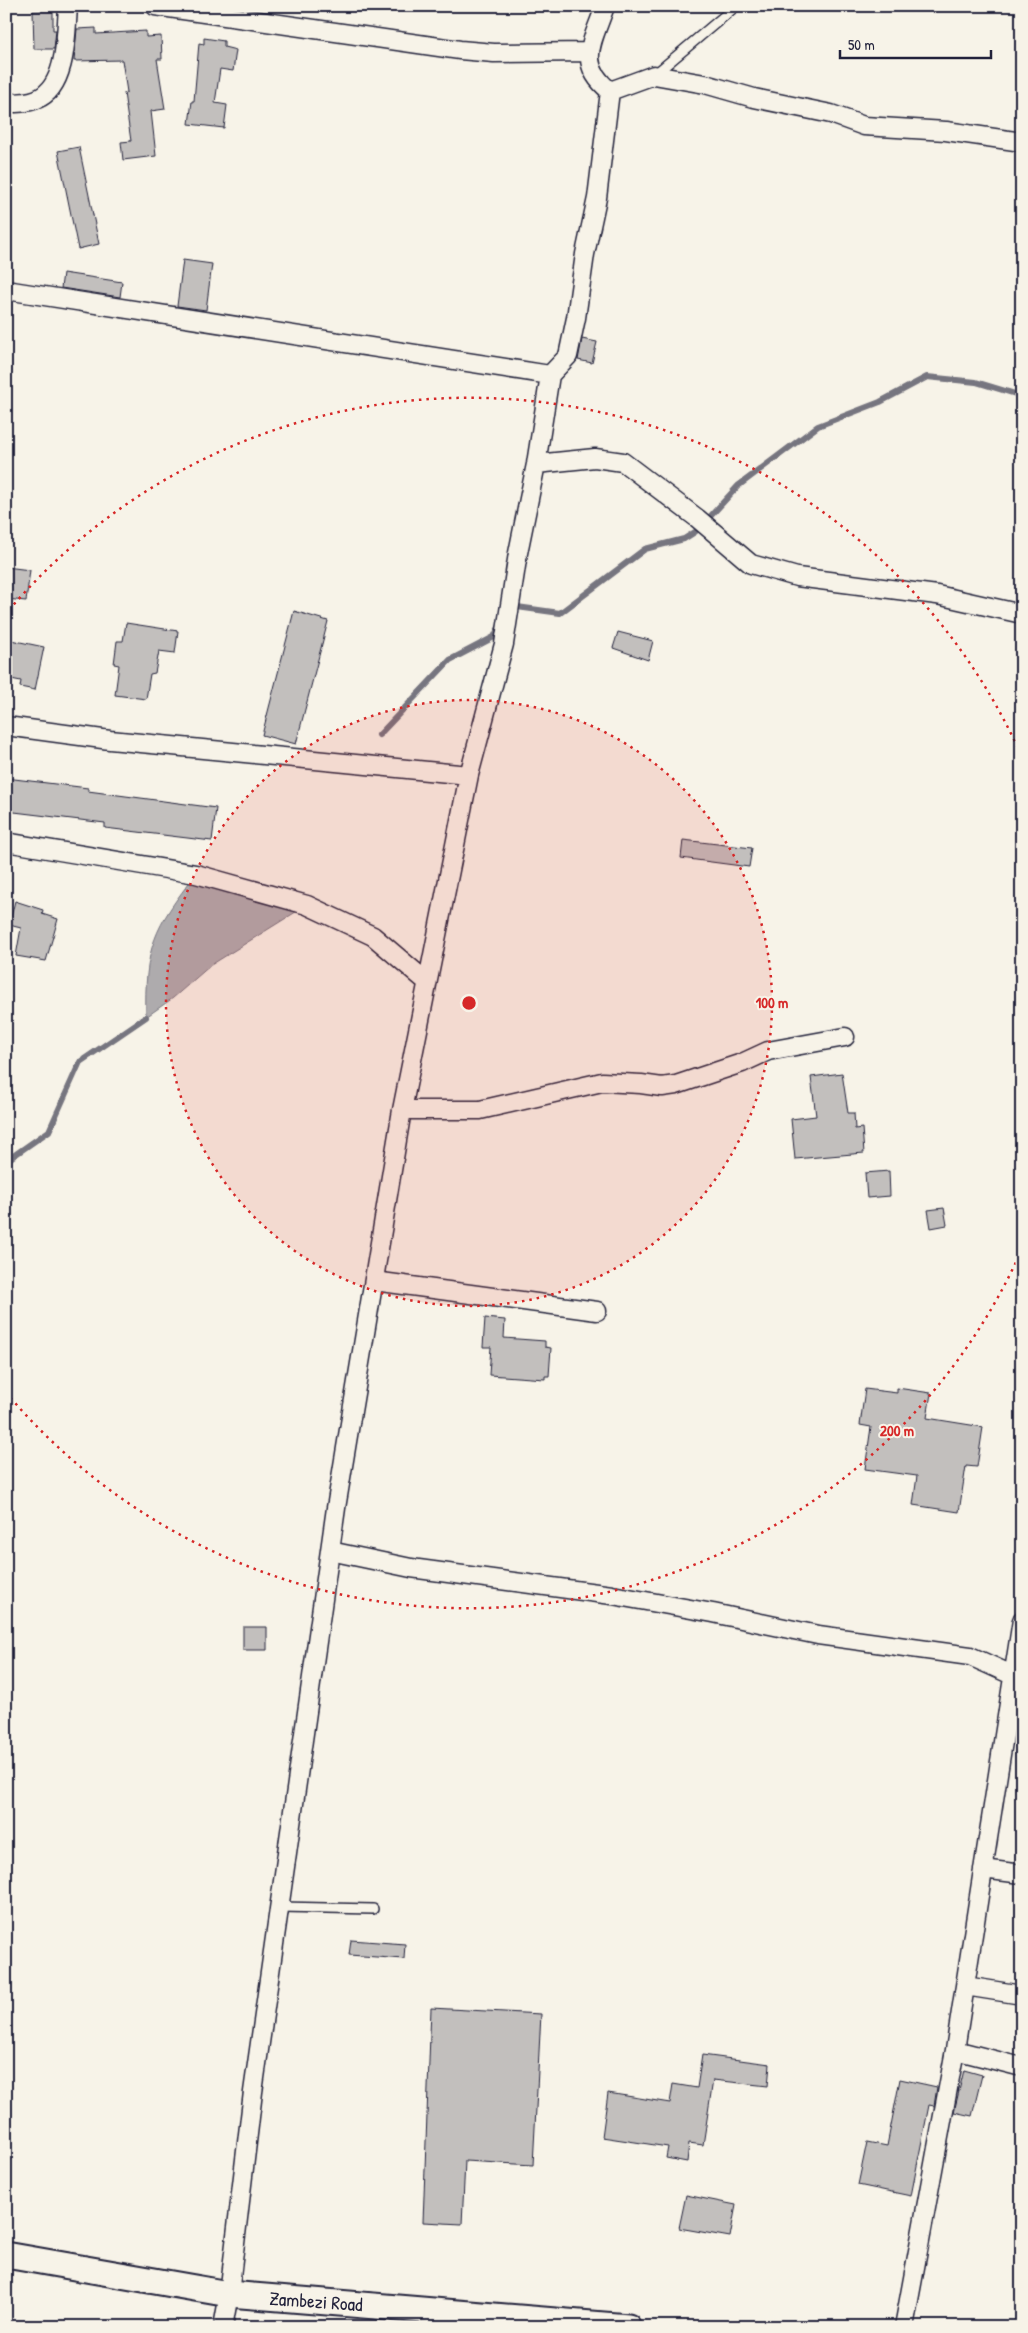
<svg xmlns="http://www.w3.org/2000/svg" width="1028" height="2333" viewBox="0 0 1028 2333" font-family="'Patrick Hand',sans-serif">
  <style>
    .water { fill: #aeabad; stroke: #76747f }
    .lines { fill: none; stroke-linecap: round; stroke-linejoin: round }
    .stream { stroke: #76747f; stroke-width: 6 }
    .building { fill: #c2bfbd; stroke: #22223b }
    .service-casing { stroke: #22223b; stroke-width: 12 }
    .minor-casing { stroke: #22223b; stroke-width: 21 }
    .secondary-casing { stroke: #22223b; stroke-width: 29 }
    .service { stroke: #f7f3e8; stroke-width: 9 }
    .minor { stroke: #f7f3e8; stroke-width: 18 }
    .secondary { stroke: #f7f3e8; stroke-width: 25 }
    .ring { fill: none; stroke: #d62828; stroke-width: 2.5; stroke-dasharray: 2.5 5 }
    .labels { text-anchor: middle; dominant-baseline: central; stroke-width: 4; stroke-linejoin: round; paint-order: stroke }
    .street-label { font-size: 19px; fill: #22223b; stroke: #f7f3e8 }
    .centre { fill: #d62828; stroke: #f7f3e8; stroke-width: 2.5 }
    .ring-label { font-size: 15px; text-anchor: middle; font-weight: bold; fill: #d62828; stroke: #f7f3e8; stroke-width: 4; stroke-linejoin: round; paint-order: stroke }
  </style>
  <rect width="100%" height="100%" fill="#f7f3e8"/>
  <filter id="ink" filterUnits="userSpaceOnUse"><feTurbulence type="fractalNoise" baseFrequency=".02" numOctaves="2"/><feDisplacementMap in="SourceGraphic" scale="10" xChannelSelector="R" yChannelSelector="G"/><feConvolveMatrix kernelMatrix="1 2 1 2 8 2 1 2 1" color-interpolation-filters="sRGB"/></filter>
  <g filter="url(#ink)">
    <path class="water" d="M196 874 307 905 211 965 173 998 146 1017C144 949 154 927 196 874Z"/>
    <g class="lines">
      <path class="stream" d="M707 520 738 486 818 426 880 402 927 377 976 382 1022 396
        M510 606 560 613 645 549 684 539 695 532
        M379 735 450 660 494 637 501 623
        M6 1161 49 1131 80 1062 146 1017"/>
    </g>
    <path class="building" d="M53 10V30H56L54 49H34L33 11Z
      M96 28V34L146 31V37L161 36 162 59H157L165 109 151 111 156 156 123 160 121 142 131 141 124 93 127 92 122 60 74 61 77 29Z
      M204 38 224 41V47L236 50 233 71 220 69 215 103 227 105 224 128 189 124 192 101H194L199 43 204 44Z
      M79 147 99 244 78 249 58 151Z
      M183 260 212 264 206 310 177 306Z
      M63 273 122 282 120 297 61 288Z
      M582 339 597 342 592 363 578 360Z
      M6 567 30 570 26 601 6 599Z
      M294 611 328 621 296 744 262 735Z
      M126 623 178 631 175 653 159 651 155 673 150 674 146 699 115 695 119 665 114 664 117 641H123Z
      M618 632 653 641 648 660 613 648Z
      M6 639 44 647 35 690 20 687 21 681 6 678Z
      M6 778 88 788V791L216 808 212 841 105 828V823L6 811Z
      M683 840 752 848 749 867 681 858Z
      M15 901 43 910 42 914 58 919 46 961 16 956 21 928 9 925Z
      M842 1073 848 1113H854L855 1129 862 1128 864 1153 795 1159 791 1119 816 1116 811 1077Z
      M889 1171 890 1196 867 1198 865 1173Z
      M944 1208 947 1225 931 1228 928 1210Z
      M485 1318 505 1320 504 1338 545 1341V1347L551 1348 549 1376H545V1379L489 1375 491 1347H483Z
      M897 1388 931 1393 927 1418 983 1427 977 1467 966 1466 959 1512 913 1505 917 1476 865 1469 871 1427 860 1425 865 1389 897 1393Z
      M243 1627H267V1650H243Z
      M351 1940 405 1944 404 1959 349 1955Z
      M431 2008 541 2014 533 2165 465 2161 462 2224 423 2222Z
      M702 2055 770 2064 768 2086 713 2080 703 2145 689 2143 687 2162 666 2158 668 2147 602 2137 608 2093 670 2103 673 2084 697 2088Z
      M964 2070 982 2075 972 2116 954 2112Z
      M900 2079 937 2087 934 2106 929 2105 911 2196 858 2185 867 2142 887 2146Z
      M686 2195 736 2205 730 2237 679 2228Z"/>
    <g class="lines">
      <defs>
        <path id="service" d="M654 75 736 6
          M281 1907 373 1909"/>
        <path id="minor" d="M155 6 460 50 494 53 588 52
          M605 6C594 40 575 63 610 91
          M610 91 654 75 705 84 754 98 831 114 864 126 946 131 1022 142
          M6 103C17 103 28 103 37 99 67 87 66 33 68 6
          M6 290 550 375
          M536 464 595 458 623 462 697 518 751 564 797 577 937 595 1022 614
          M6 726 110 740 469 775
          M6 842 196 874 307 905 373 936 427 982
          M402 1110H480L602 1082 641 1084 662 1087 676 1085 742 1063 768 1051 845 1037
          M374 1281 597 1311
          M330 1551 411 1568 612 1595 713 1613 818 1635 970 1656 1012 1675 1022 1676
          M983 1869 1022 1874
          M965 1986 1022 1995
          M955 2050 1022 2067
          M223 2327 229 2294 253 2092 336 1508 402 1110 469 775 504 644 518 553 536 464 550 375 568 356 576 318 585 254 597 198 610 91
          M904 2327 955 2050 1022 1620"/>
        <path id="secondary" d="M6 2255 229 2294 628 2327"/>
      </defs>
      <use href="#service" class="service-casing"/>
      <use href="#minor" class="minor-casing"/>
      <use href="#secondary" class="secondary-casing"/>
      <use href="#service" class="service"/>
      <use href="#minor" class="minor"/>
      <use href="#secondary" class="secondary"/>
    </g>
  </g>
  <circle cx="469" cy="1003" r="303" fill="#d62828" fill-opacity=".12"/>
  <g class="ring">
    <circle cx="469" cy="1003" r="303"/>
    <path d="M1022 1249A605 605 0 0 1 9 1396M9 610A605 605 0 0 1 1022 757"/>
  </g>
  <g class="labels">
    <g class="street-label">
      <text transform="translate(316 2301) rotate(4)">Zambezi Road</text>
    </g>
  </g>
  <circle cx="469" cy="1003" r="8" class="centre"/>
  <g class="ring-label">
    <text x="772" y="1008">100 m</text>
    <text x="897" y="1436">200 m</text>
  </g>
  <rect width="1028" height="2333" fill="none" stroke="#f7f3e8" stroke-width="25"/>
  <rect x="12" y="12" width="1003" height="2308" fill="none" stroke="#22223b" stroke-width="2" filter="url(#ink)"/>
  <path d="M840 50v8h151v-8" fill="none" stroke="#22223b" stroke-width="2.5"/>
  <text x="848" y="50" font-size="15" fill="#22223b" stroke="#f7f3e8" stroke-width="4" paint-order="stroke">50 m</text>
</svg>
